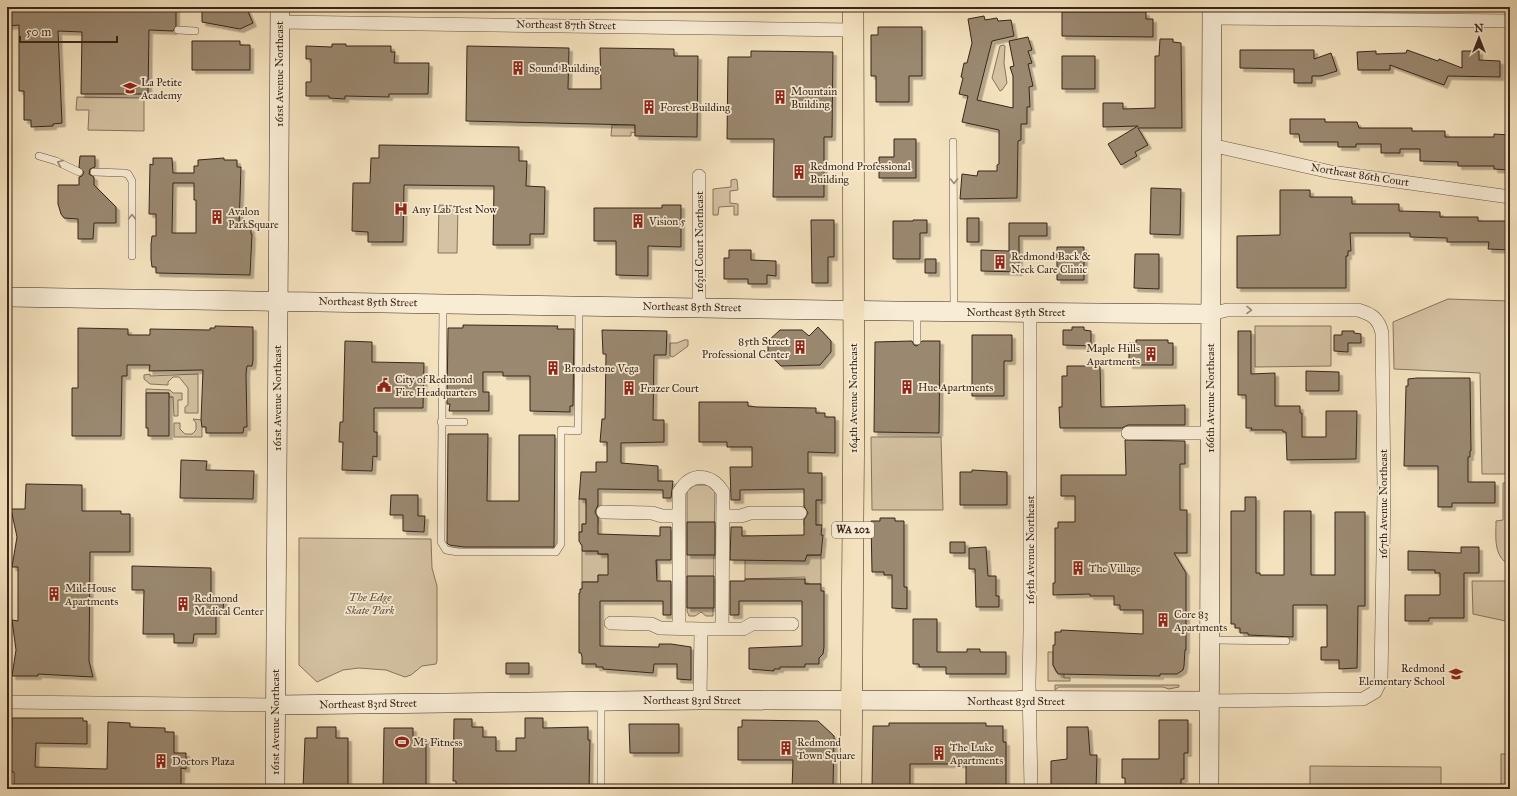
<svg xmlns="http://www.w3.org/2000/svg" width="1517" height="796" viewBox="0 0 1517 796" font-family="'IM FELL Great Primer',serif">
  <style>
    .green { fill: #d4c2a2; stroke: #86745e }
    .building { fill: #9a886f; stroke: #392619; fill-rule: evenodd; filter: url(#shadow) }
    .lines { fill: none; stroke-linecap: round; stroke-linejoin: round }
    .lane-casing { stroke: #685542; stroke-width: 8 }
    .street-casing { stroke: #685542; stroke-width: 14 }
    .secondary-casing { stroke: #392619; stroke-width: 20 }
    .primary-casing { stroke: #392619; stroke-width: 22 }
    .lane { stroke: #f8ecd5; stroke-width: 7 }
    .street { stroke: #f8ecd5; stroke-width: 13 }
    .secondary { stroke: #f8ecd5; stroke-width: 19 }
    .primary { stroke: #f4e2be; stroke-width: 21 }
    .oneway { stroke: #988977 }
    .labels { text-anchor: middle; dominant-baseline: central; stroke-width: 3.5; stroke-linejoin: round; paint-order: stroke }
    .shield { fill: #f8ecd5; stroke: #726151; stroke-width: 1 }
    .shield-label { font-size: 10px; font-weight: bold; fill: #392619 }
    .street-label { font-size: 11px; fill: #392619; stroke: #f8ecd5 }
    .poi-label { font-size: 11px; fill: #392619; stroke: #f8ecd5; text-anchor: start }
    .park-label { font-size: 11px; font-style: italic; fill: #604d3b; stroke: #f8ecd5 }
  </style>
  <defs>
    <filter id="shadow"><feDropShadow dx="3.5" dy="3.5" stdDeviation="0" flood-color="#0004"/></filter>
  </defs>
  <rect width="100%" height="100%" fill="#f4e2be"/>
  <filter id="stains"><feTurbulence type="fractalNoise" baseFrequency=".005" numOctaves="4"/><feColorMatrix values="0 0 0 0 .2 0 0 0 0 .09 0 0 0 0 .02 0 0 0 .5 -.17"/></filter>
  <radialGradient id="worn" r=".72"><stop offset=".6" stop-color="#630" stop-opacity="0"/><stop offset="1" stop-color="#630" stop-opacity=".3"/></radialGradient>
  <path class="green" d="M1003 45 1005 46 1004 63 1007 83 1002 90 1000 91 992 78 1000 46Z
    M77 97 144 98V131L88 130 89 110H76Z
    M612 125H635V133L631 132V136H611Z
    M736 179 737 180 738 190 730 191V203L738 204V215H734V206L719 207 718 215H713V189L731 187V180Z
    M439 205 458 206 457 253H438Z
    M1448 299 1510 301V474H1482L1480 373 1394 369 1393 322Z
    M1255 326H1331V366L1255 367Z
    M684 340H688V346L673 357 670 356V343H677Z
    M150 374V376L198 374V413H185V407L188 405V388L179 377H173L168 382V385L150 384 144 379V375Z
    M146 389 170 390 173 393H182V400H178V416H174L173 397H169V393H146Z
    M193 419 202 420V437H174V423H180V429L185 434H192L196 430V423Z
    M871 437H941L943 510H872Z
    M1503 483H1510V566C1493 555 1496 539 1496 521L1503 520Z
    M690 485H712L715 488 713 616H706L701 612 695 616H689L687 611V488Z
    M579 499H586V505H598V524H582V532H579Z
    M816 500H822V525H804V505Z
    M652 536H657V578L598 575V582H582V551H598V554L652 558Z
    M745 536H750L790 557 821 555V584H805V577L745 579Z
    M299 538 431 539 432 568 437 586V661L436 664 422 666 411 675 405 677 386 670 359 668 343 670 317 682 299 665Z
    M1472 581H1510V622L1473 614Z
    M1048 652H1053V665L1056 672 1064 674V678H1070V681H1048Z
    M1055 685H1179V687L1169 689 1163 687H1059L1055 690Z
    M1501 754H1510V789H1501Z
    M1310 766 1441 767V789H1310Z"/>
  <path class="building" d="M8 7H45V10L73 9V7H176V26L173 31 149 30 148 94H81L82 32 58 31 62 123 53 124V126L31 127V120H24V91H19V25L8 26Z
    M202 7H246L253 23 240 29 202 22Z
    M1062 12H1146V19H1153V37L1062 36Z
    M984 16 985 20 997 18 998 21 1011 20 1014 36 992 41 977 100 1013 108V76L1010 67 1014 66 1009 41 1028 37 1032 50 1028 51 1032 63 1028 64 1033 86 1029 87 1030 107H1027V124H1021V140L1018 141 1017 198 960 199 962 174 977 176 978 171H997V165L999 164V130L962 122 968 96 959 94 963 78 961 77 964 63H967L972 43 968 19Z
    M878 27H922V76H909V102H876V76H871V35H878Z
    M1160 39H1173V42L1181 43 1182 128H1138L1148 145 1135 152 1137 156 1121 165 1108 144 1138 126 1103 127V103H1123V109L1155 108V56H1159Z
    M192 41H240V45H250V70H192Z
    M332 44H346V46H391V52H395L394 63H429L428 94H389V97L345 96V99L329 98V96H306V82H311V59H306V46L332 47Z
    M467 46 569 48 568 89H601L600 48 674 49V56H698L697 137 635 136V125L466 121Z
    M1240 50H1314V59L1331 53 1337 71 1321 76H1312V83H1294V69L1240 68Z
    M1407 50 1438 61 1439 59 1462 68V51H1479V60L1500 61V77L1448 76 1444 85 1390 65V70H1358L1357 52 1376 51V54L1406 53Z
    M751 51 833 52 832 137H824V197H773L774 139H727L728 57H751Z
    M1062 56H1095V89H1062Z
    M1290 119H1325V122H1357L1359 128H1412V131H1445V137H1494V134L1510 135V170L1494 169V166H1458V162L1420 161V149H1400V153H1381V144H1356V147H1338V142H1300L1299 134H1290Z
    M894 139H916V178H879V157H894Z
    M379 145 519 147V161H527L526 186 545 187 544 234H530V245H493L494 186 404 185 403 242H368V232L352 231 353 183H370L371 158H379Z
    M80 156H95V167L90 169 89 174 94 177V185L116 207V223H94L93 239H78V219L64 218 61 214 58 204V185H79V177L82 176 84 172 79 167Z
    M153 158H172L173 173H194V166H198V160L224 158V160H237V167H241L239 228H251V234H252L250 275 156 273V267H152L151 259V244L152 236H156V214H149L150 164 153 165ZM173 183H194V200H196V233H172Z
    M1151 188 1181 189 1180 235 1150 234Z
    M1280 190H1310V197H1352V204H1399V211L1440 212V217H1478V221H1510V250L1488 249 1489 242H1447V238L1410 237V233H1350L1351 251H1348V256H1346V288H1237V236L1280 235Z
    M662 205H681V247L648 246V276L616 275V241H594V208H662Z
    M967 218H979V242H967Z
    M811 220H834V257H828V283H812Z
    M913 220H927V233H920V259H893V221H913Z
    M1009 223H1047V236H1019V272L981 271V250L1009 251Z
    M1057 247H1084V280H1057Z
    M729 250H751V260L776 261V276L767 275V284H748V279H724V258H729Z
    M1135 254H1159V289L1134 288Z
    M925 259H936V273H925Z
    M463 325 558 326 557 329H574L573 406H570V412L530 411V376H503V372H483V392H489V411H449L450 404H447L448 328H463Z
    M215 326 253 327V360L252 366H247L246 374 247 427H244L243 433H206V427H202L201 420 203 370 149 371 150 365H127V376H122L121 436H72V388H78V328L128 329V335H150V329L210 330V328H215Z
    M818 327 831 341V352L820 365 781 366 768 353V341L780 330H802L809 336Z
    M1072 327H1084V330L1091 331V346L1063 345V330H1072Z
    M602 330 667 331 666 355H654L653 420H664V442L621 443V463L658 466V481H673L671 498H663V490L598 489V505L595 512 598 518V534L660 536V527H671V560H656L657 581H671V615H663V601H600V646L659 647V644H671L691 647V680L677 679V664H654L653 673 603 669V667H596V664H582V657L581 653H579V593H580V589H582V582H598V575H608V554H598V551H582V546L579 541V532H582V524H586V499H579L581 472H596V462H607V442H600L602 419H605L606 354H603Z
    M1238 331H1251V374L1275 373V406H1300V413H1302V437H1326V411H1357L1356 459 1287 460 1286 432H1283V430H1251L1252 428H1246V395H1238Z
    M1342 331H1354V333L1361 334V343H1348V352L1334 351V335H1342Z
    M972 335H1012V361H1004V396H972Z
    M1136 340H1168V343H1173V365H1129V343H1136Z
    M345 341 372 342V362L424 363 423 408H374V432H377V457L373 456 372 471 342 470 343 442H339L340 422H343Z
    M912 341 914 345 917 346 922 341H940L939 433 874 432 875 342Z
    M1067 366H1100L1101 407 1185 405V425H1128L1122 428H1060L1059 407H1062V376H1067Z
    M1306 371 1339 372V391H1306Z
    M1417 378H1470L1471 451H1470V457H1468V482H1495V503H1452V507H1438V466H1404L1406 386H1408V379Z
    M146 393H169V436H148V428H146Z
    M699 402H748V406L757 407 816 408V413H825V417H835V453L808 452V473H822V500H816V525H822L821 535H823L821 555H807L805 561 730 560 731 527H742V536L804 535V520L808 513 804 506V489L740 490V500H731L730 467H752V447H727V442H699Z
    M448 434H488L487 501H519V435H555L554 547H464L449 545 447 543Z
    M1125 440 1185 441V464H1180V510H1187V553H1174L1186 573V650H1185L1184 666 1183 670 1177 674H1160V676L1058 674 1053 665V645H1055V632H1061V630L1143 634V610H1120V605H1114V596H1090V594L1053 595V583H1055V528H1058V522H1075V496H1061V475H1126Z
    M181 460 207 461 206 470 254 471 253 499 180 498Z
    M972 470 1007 472V505H960V472H972Z
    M26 484 82 485V511H121V514H130V552H90L89 661 93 677 38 674V676H12L16 650 12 620 18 621V567H12L17 537 11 509H25Z
    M391 495H418V516H425L424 532 403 531V515H390Z
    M1245 497H1256V573H1260V575H1284V511H1311V575H1335V512H1365V606H1358L1357 668 1339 669V660H1321V647H1327V605H1293V637L1248 635V633H1240V628H1235V624H1231V511H1245Z
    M880 518H895V521H904V587H907V609L892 608V575H884V572H872L871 521H880Z
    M687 522H715V555H687Z
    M950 542H965V553H950Z
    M986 547 988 576H996V596H999V607H976L975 569H969V548Z
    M1461 547H1479V573H1464V618H1429V621H1405V595H1440V573H1435V570H1408V551L1461 553Z
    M132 566 211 568V597H224L223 611H216V634H194L193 643H174V634H143L144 590H132Z
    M687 576H714V608H687Z
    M745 579H805V584H821V591H824V647L823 654 819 658V664H805V667H780V669H774V671L749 669V648L802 646V601H739V615H730V581H745Z
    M913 619H937V652H967V649H980V652H1006V674H946V667H919V664H913Z
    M506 663H529V674H506Z
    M12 718H83V721H87V744L36 743 35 767 107 769 108 722 130 723V727L165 728V732H174V753H186V769L181 768V789L14 788V772H11Z
    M525 718H543V728L588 727V740H590L589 789H456V781H453L454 719H472V727H483V737H496V751H516V738H525Z
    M742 720 818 721 834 736 833 789H792L793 760H738V727H742Z
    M1159 720H1188V753H1184V779H1181V785H1125V778H1122V759H1159Z
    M889 723H986V726H1003V742H1006V789H966V764H910V789H872L873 726H889Z
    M629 724H679V753H630Z
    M317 727H336V738H348V789H303L305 738H317Z
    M1067 727H1088L1090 755H1097L1096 789H1051V761L1067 759Z
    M384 728H413V738H426V789H383Z"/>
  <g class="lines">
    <defs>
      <path id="lane" d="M178 30 195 31
        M953 142 954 312
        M39 156 56 161 79 172
        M94 172 124 173 128 174 132 181V256
        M443 305 441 542 446 550 458 552H556L561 544V430L578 431 579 308
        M917 311V341
        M441 422H464
        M1211 640 1286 641
        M601 789V703"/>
      <path id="street" d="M1212 18 1510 21
        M279 22 853 30
        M1211 145 1331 172 1510 197
        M699 176V308
        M1030 312V631L1029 684 1031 789
        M1128 433H1211
        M603 512 652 513 662 516H679
        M723 516H741L750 513H800
        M611 623 651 624 660 628 701 629H743L752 624H792
        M679 628V492C691 472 711 473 723 492L722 629
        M700 700 701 629
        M1208 701 1363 699 1375 692 1381 680 1384 490 1382 333C1379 319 1372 314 1358 310H1227L1211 314
        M7 702 275 705"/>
      <path id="secondary" d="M7 297 896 311 1211 314
        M275 705 700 700 1208 701
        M275 789 280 7
        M1209 789 1212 7"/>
      <path id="primary" d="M851 789 854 387 853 7"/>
    </defs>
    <use href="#lane" class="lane-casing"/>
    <use href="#street" class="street-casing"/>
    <use href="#secondary" class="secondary-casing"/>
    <use href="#primary" class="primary-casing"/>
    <use href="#lane" class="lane"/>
    <use href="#street" class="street"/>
    <use href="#secondary" class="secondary"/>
    <use href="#primary" class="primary"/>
  </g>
  <defs><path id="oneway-chevron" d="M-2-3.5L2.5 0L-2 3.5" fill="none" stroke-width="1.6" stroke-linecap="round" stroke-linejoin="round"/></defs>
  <g class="oneway">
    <use href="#oneway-chevron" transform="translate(60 163) rotate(-157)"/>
    <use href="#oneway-chevron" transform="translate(954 181) rotate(89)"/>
    <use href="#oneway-chevron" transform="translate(132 217) rotate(-89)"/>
    <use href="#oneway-chevron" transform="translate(1249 310) rotate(1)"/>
  </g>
  <defs>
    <symbol id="building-bare" viewBox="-9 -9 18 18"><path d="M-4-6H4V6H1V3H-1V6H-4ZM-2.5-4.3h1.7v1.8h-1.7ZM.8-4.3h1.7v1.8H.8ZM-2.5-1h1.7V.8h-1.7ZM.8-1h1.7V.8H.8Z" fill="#8f2418" stroke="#f8ecd5" stroke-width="2.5" paint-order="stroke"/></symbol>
    <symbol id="school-bare" viewBox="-9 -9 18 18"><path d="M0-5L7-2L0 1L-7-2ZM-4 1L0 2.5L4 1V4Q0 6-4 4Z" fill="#8f2418" stroke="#f8ecd5" stroke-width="2.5" paint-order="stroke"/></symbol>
    <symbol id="hospital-bare" viewBox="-9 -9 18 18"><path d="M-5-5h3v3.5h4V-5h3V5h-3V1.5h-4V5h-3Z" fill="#8f2418" stroke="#f8ecd5" stroke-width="2.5" paint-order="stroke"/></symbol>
    <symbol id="civic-bare" viewBox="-9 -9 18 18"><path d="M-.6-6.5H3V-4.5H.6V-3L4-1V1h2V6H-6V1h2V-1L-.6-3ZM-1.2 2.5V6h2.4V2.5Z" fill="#8f2418" stroke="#f8ecd5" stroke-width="2.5" paint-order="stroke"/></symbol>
    <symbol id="stadium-bare" viewBox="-9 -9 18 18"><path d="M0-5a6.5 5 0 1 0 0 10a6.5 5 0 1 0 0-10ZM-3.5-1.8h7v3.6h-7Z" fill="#8f2418" stroke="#f8ecd5" stroke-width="2.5" paint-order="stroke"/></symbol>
  </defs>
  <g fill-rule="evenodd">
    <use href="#building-bare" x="508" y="58" width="20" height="20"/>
    <use href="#school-bare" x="120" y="78" width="20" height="20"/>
    <use href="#building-bare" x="770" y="87" width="20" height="20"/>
    <use href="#building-bare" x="639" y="97" width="20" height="20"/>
    <use href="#building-bare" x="789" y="162" width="20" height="20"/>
    <use href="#hospital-bare" x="391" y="199" width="20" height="20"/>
    <use href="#building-bare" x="207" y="207" width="20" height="20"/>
    <use href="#building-bare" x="628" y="211" width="20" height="20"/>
    <use href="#building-bare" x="990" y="252" width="20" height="20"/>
    <use href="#building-bare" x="790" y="337" width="20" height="20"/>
    <use href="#building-bare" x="1141" y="344" width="20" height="20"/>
    <use href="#building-bare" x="543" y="358" width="20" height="20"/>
    <use href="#civic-bare" x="374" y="375" width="20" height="20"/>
    <use href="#building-bare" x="897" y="377" width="20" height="20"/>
    <use href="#building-bare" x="619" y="378" width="20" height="20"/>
    <use href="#building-bare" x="1068" y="558" width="20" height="20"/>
    <use href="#building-bare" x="44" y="584" width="20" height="20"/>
    <use href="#building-bare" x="173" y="594" width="20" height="20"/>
    <use href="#building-bare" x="1153" y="610" width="20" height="20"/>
    <use href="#school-bare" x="1446" y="664" width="20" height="20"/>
    <use href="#stadium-bare" x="392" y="732" width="20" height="20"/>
    <use href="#building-bare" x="776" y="738" width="20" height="20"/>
    <use href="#building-bare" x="929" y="743" width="20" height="20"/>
    <use href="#building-bare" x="151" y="751" width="20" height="20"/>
  </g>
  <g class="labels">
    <rect class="shield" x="832" y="522" width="42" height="16" rx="3"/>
    <g class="shield-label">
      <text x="853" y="530">WA 202</text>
    </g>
    <g class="street-label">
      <text transform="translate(566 25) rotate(1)">Northeast 87th Street</text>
      <text transform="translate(279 74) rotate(-90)">161st Avenue Northeast</text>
      <text transform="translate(1360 175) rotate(9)">Northeast 86th Court</text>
      <text transform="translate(699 242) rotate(-90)">163rd Court Northeast</text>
      <text transform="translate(368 302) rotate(1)">Northeast 85th Street</text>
      <text transform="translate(692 307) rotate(1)">Northeast 85th Street</text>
      <text x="1016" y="312">Northeast 85th Street</text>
      <text transform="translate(277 398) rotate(-90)">161st Avenue Northeast</text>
      <text transform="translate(853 398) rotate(-90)">164th Avenue Northeast</text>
      <text transform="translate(1210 398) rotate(-90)">166th Avenue Northeast</text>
      <text transform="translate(1383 504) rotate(-90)">167th Avenue Northeast</text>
      <text transform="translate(1030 550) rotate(-90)">165th Avenue Northeast</text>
      <text x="692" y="700">Northeast 83rd Street</text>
      <text x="1016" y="701">Northeast 83rd Street</text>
      <text transform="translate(368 704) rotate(-1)">Northeast 83rd Street</text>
      <text transform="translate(275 722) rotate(-90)">161st Avenue Northeast</text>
    </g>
    <g class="poi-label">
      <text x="529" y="68">Sound Building</text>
      <text x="141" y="82">La Petite<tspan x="141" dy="13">Academy</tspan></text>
      <text x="791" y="91">Mountain<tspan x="791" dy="13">Building</tspan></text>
      <text x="660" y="107">Forest Building</text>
      <text x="810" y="166">Redmond Professional<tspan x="810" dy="13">Building</tspan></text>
      <text x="412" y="209">Any Lab Test Now</text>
      <text x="228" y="211">Avalon<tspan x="228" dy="13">ParkSquare</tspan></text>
      <text x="649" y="221">Vision 5</text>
      <text x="1011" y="256">Redmond Back &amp;<tspan x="1011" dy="13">Neck Care Clinic</tspan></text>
      <text x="789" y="341" text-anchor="end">85th Street<tspan x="789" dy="13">Professional Center</tspan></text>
      <text x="1140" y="348" text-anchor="end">Maple Hills<tspan x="1140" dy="13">Apartments</tspan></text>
      <text x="564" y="368">Broadstone Vega</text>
      <text x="395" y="379">City of Redmond<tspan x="395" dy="13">Fire Headquarters</tspan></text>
      <text x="918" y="387">Hue Apartments</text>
      <text x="640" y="388">Frazer Court</text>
      <text x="1089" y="568">The Village</text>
      <text x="65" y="588">MileHouse<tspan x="65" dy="13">Apartments</tspan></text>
      <text x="194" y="598">Redmond<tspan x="194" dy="13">Medical Center</tspan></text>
      <text x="1174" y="614">Core 83<tspan x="1174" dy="13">Apartments</tspan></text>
      <text x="1445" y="668" text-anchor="end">Redmond<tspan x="1445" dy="13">Elementary School</tspan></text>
      <text x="413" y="742">M² Fitness</text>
      <text x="797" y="742">Redmond<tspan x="797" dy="13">Town Square</tspan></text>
      <text x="950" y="747">The Luke<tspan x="950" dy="13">Apartments</tspan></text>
      <text x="172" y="761">Doctors Plaza</text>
    </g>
    <g class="park-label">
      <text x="370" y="597">The Edge<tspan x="370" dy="13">Skate Park</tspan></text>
    </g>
  </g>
  <rect width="1517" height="796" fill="none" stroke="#f4e2be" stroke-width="24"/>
  <rect x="8" y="8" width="1501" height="780" fill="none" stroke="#392619" stroke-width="2"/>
  <rect x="12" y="12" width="1493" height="772" fill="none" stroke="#392619"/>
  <g transform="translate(1479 38)" stroke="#f8ecd5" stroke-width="3" paint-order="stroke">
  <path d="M0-3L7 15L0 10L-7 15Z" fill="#392619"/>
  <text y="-6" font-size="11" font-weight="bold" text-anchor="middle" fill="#392619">N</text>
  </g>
  <path d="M20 36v6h97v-6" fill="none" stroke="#392619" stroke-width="2"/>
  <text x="26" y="36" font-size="12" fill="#392619" stroke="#f8ecd5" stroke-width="3" paint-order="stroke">50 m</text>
  <rect width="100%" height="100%" filter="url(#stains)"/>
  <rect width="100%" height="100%" fill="url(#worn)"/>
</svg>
